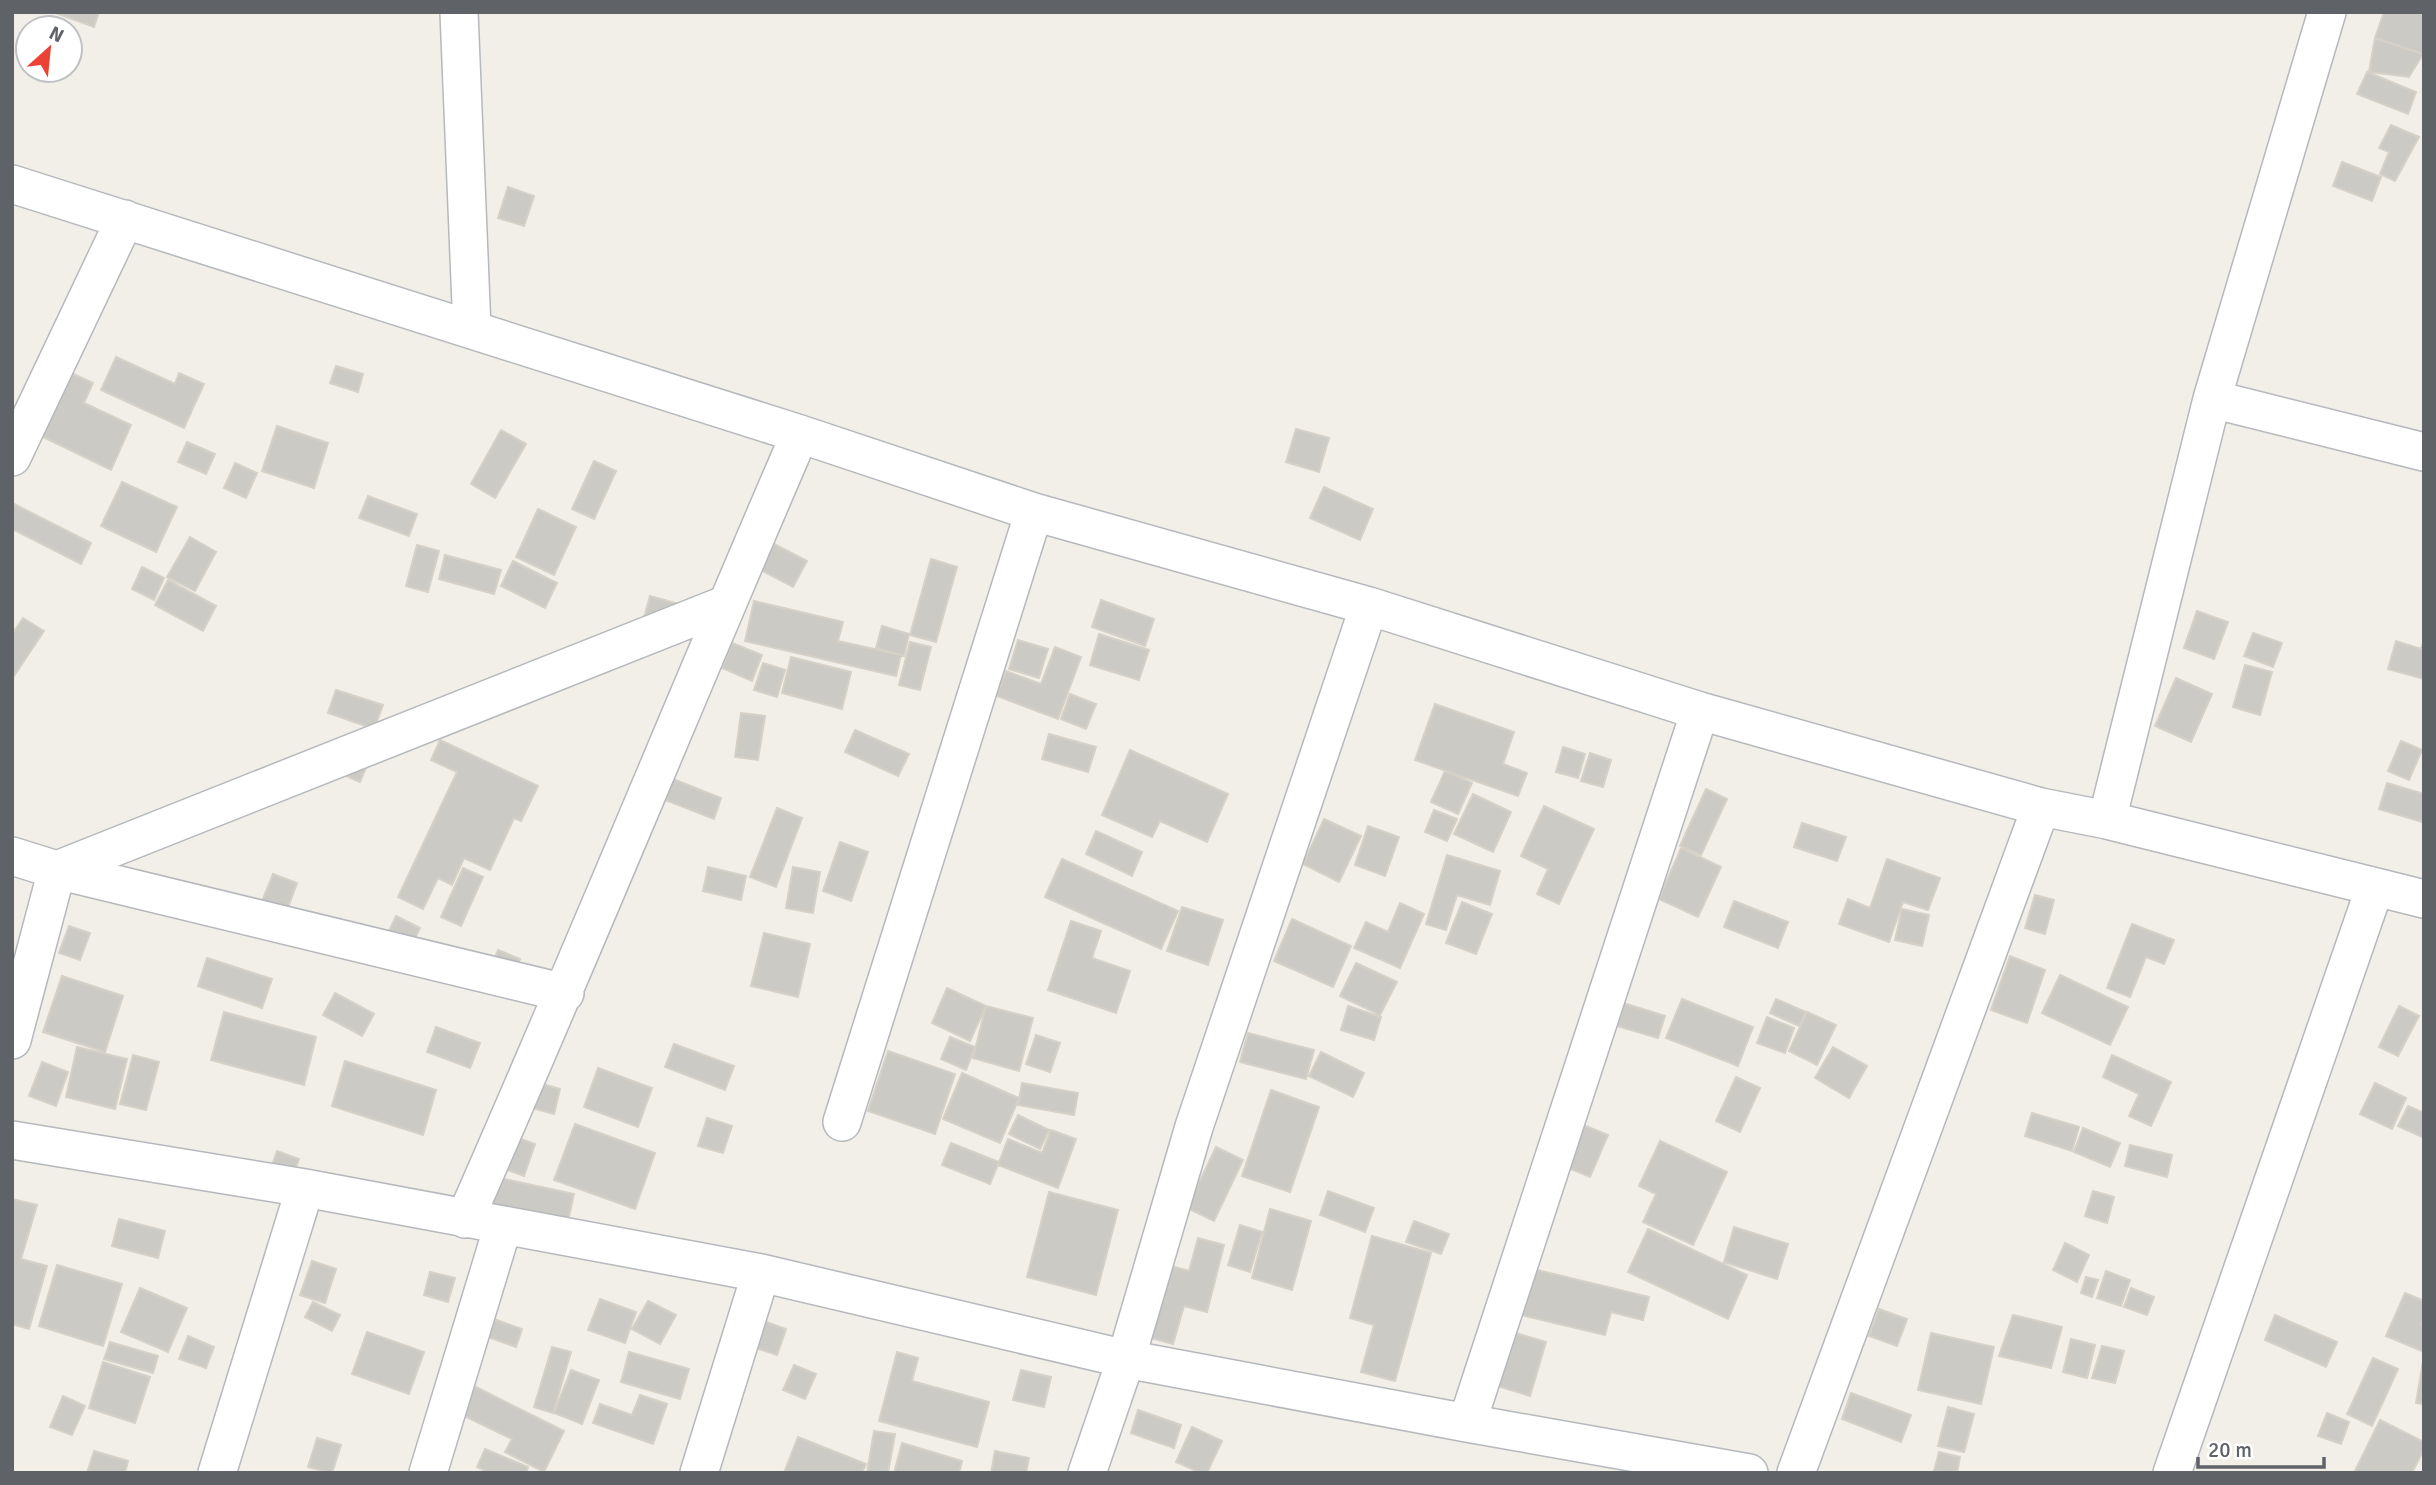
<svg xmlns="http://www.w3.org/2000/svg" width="2436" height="1485" viewBox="0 0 2436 1485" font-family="Signika,sans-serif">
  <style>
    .building { fill: #cccac5; stroke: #d6d1c6; stroke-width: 2 }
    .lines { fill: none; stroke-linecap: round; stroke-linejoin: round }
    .minor-casing { stroke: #b5b8bc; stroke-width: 40 }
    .minor { stroke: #fff; stroke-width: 37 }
  </style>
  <rect width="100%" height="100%" fill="#f1efe8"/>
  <path class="building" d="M53 12H99L94 27Z
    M2384 12H2424L2423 54 2375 38Z
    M2375 38 2423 54 2409 77 2369 72Z
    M2367 72 2416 92 2408 114 2357 94Z
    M2391 125 2419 137 2395 181 2380 174 2389 152 2379 148Z
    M2342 162 2381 177 2372 201 2333 186Z
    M508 187 534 196 524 226 498 218Z
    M116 357 175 384 179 373 204 384 184 428 101 390Z
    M336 366 363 374 358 392 330 383Z
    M69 372 93 383 84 403 131 425 111 470 39 435Z
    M277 426 328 443 314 488 262 471Z
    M1296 429 1329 438 1319 472 1286 462Z
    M501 430 526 444 495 498 471 484Z
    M187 442 215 454 206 474 178 462Z
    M594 461 616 471 594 519 572 509Z
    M235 463 257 473 246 498 224 488Z
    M122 482 177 507 156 552 101 526Z
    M1324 487 1373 509 1360 540 1310 518Z
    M368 496 417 514 409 536 359 518Z
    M12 503 91 543 81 564 12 529Z
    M538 509 576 527 554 575 516 557Z
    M190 537 216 552 195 591 167 577Z
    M774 544 807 561 793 587 761 570Z
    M417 545 439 551 428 592 406 586Z
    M445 555 501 570 494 594 439 579Z
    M931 559 957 567 936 642 910 635Z
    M513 561 557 583 545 608 501 586Z
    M142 567 164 578 154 600 132 589Z
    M168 580 216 606 203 631 155 605Z
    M650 596 679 604 642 625Z
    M1101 600 1154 619 1145 646 1092 627Z
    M754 601 843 622 838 641 901 655 896 676 745 641Z
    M2197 611 2228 622 2214 659 2184 648Z
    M23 618 44 631 12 679V634Z
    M882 626 909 634 904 656 876 648Z
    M2253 633 2282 643 2273 667 2244 656Z
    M1099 634 1149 650 1139 680 1090 665Z
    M1018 640 1048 649 1039 678 1009 669Z
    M2424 640V679L2388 669 2396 641 2421 649Z
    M910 642 931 647 920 690 899 685Z
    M732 643 762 655 752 681 722 668Z
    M1055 647 1081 657 1058 719 997 696 1006 671 1041 684Z
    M791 657 851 672 842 709 782 693Z
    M763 663 785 670 777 697 754 690Z
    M2245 665 2272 672 2260 715 2233 707Z
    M2176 678 2212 694 2191 742 2155 726Z
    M336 690 383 705 374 729 328 713Z
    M1070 694 1096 704 1086 729 1061 719Z
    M1435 704 1514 732 1503 764 1527 773 1518 796 1415 760Z
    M741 713 765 716 758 760 735 757Z
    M855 730 909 754 898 776 845 752Z
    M1049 734 1096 747 1088 772 1042 759Z
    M440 740 538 786 521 821 514 818 490 870 464 858 452 885 438 878 423 909 398 897 457 772 431 760Z
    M2401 741 2422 750 2409 780 2388 771Z
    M375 746 360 782 339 773Z
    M1563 747 1585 754 1578 778 1556 772Z
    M1130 750 1228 794 1207 842 1160 821 1152 837 1102 815Z
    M1590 753 1611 760 1603 787 1581 781Z
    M1445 771 1472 783 1458 814 1431 802Z
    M668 777 721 798 714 819 660 798Z
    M2387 783 2424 794 2422 822 2379 809Z
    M1706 789 1727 799 1701 855 1680 846Z
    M1473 794 1511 812 1493 852 1454 834Z
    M1544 806 1594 829 1559 904 1537 894 1548 869 1521 856Z
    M777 808 802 818 776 887 750 877Z
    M1434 810 1457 819 1447 841 1425 832Z
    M1324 819 1361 836 1339 882 1303 864Z
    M1802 823 1846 837 1837 861 1794 847Z
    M1368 826 1399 837 1385 876 1355 865Z
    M1096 831 1142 852 1132 876 1086 854Z
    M840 842 868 852 851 901 823 891Z
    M1681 848 1721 867 1698 917 1659 899Z
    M1447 855 1500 871 1490 905 1457 895 1446 930 1426 924Z
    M1062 859 1178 911 1161 949 1045 897Z
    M1887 859 1940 878 1928 910 1903 902 1889 942 1839 924 1848 899 1870 908Z
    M708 867 746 876 741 900 703 891Z
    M793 867 820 872 813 913 786 908Z
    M463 868 483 877 461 926 441 917Z
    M273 874 297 883 282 924 257 914Z
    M2035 895 2054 900 2045 934 2025 928Z
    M1734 901 1788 922 1778 948 1724 927Z
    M1462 902 1492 914 1476 954 1446 943Z
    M1400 903 1424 914 1400 968 1354 948 1366 922 1388 932Z
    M1182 907 1223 920 1208 965 1167 951Z
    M1902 909 1929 915 1922 946 1895 940Z
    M396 916 420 928 406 957 382 946Z
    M1292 919 1351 946 1333 987 1274 961Z
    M1071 921 1101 931 1092 958 1130 971 1116 1013 1048 990Z
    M2132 924 2174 940 2164 964 2146 957 2130 997 2107 988Z
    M69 926 90 933 80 960 59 953Z
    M764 933 810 944 798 997 751 986Z
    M498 950 520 959 509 986 487 977Z
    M2010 956 2045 970 2027 1023 1991 1010Z
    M207 958 272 979 262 1008 198 986Z
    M1356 963 1397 982 1380 1015 1340 996Z
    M2060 975 2128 1007 2110 1045 2042 1013Z
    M62 976 123 996 105 1052 43 1032Z
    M947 988 986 1006 970 1041 932 1023Z
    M335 993 374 1014 362 1036 323 1015Z
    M1682 999 1753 1027 1738 1066 1666 1038Z
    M1776 999 1806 1012 1799 1026 1770 1013Z
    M1620 1002 1665 1016 1658 1038 1614 1025Z
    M986 1006 1033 1018 1019 1071 973 1058Z
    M1348 1006 1381 1017 1374 1040 1341 1030Z
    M2399 1006 2419 1016 2398 1056 2379 1047Z
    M224 1012 316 1037 304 1085 211 1060Z
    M1807 1012 1836 1025 1817 1065 1789 1051Z
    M1767 1017 1794 1028 1785 1053 1757 1043Z
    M436 1027 480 1043 470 1068 427 1052Z
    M1248 1033 1314 1050 1306 1079 1240 1062Z
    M1036 1035 1060 1043 1050 1072 1026 1064Z
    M950 1037 975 1047 966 1070 941 1059Z
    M674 1044 734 1066 725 1090 665 1067Z
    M77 1047 127 1059 115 1109 66 1097Z
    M1833 1047 1867 1066 1849 1098 1815 1078Z
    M888 1051 955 1074 935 1134 868 1111Z
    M1321 1052 1364 1073 1353 1097 1309 1076Z
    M133 1055 159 1062 146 1110 120 1104Z
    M2112 1055 2171 1082 2151 1126 2129 1116 2139 1094 2103 1077Z
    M345 1061 436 1090 423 1135 332 1106Z
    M42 1062 68 1072 56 1106 29 1096Z
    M598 1068 652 1088 638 1127 584 1107Z
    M962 1073 1019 1098 1000 1143 943 1119Z
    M1736 1077 1760 1088 1740 1132 1716 1121Z
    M532 1081 560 1089 554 1114 525 1106Z
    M1022 1083 1078 1093 1074 1115 1018 1105Z
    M2375 1083 2406 1098 2392 1129 2360 1114Z
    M1271 1090 1319 1107 1290 1192 1242 1176Z
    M2408 1106 2424 1113V1138L2398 1126Z
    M2032 1113 2079 1127 2072 1151 2025 1136Z
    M1018 1115 1049 1130 1040 1149 1009 1134Z
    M707 1118 732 1126 723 1153 698 1146Z
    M1576 1122 1608 1135 1590 1177 1559 1164Z
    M575 1124 655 1153 635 1209 554 1180Z
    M2083 1128 2120 1143 2110 1167 2074 1152Z
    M1051 1130 1076 1139 1058 1188 998 1165 1008 1139 1042 1153Z
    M508 1134 535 1144 524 1176 497 1166Z
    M1660 1141 1727 1172 1693 1245 1643 1222 1656 1194 1639 1186Z
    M951 1143 999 1162 990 1184 942 1165Z
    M2130 1145 2172 1155 2167 1177 2125 1166Z
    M1216 1147 1243 1160 1214 1221 1187 1208Z
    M277 1151 299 1159 290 1184 268 1177Z
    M490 1176 574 1194 568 1221 485 1204Z
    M1328 1191 1374 1208 1365 1232 1320 1215Z
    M2093 1191 2114 1197 2107 1223 2085 1216Z
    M1049 1192 1118 1210 1096 1295 1027 1277Z
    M12 1199 37 1205 21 1259 47 1266 29 1329 12 1324Z
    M1270 1209 1311 1221 1292 1290 1252 1278Z
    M119 1219 165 1231 158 1258 112 1246Z
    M1414 1221 1449 1234 1441 1254 1406 1242Z
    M1240 1225 1262 1232 1250 1272 1228 1265Z
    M1734 1227 1788 1244 1777 1279 1724 1262Z
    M1648 1229 1747 1275 1728 1319 1628 1272Z
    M1372 1236 1431 1253 1395 1381 1361 1372 1374 1325 1350 1318Z
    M1198 1238 1224 1245 1207 1312 1184 1306 1173 1344 1144 1336 1164 1264 1189 1271Z
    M2065 1243 2089 1255 2077 1282 2053 1270Z
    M312 1261 336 1269 325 1303 300 1295Z
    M57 1265 122 1284 103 1346 39 1326Z
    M1529 1268 1649 1297 1643 1320 1611 1312 1605 1335 1517 1314Z
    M2106 1271 2130 1280 2121 1306 2097 1298Z
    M430 1272 455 1278 448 1302 424 1295Z
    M2086 1277 2098 1280 2092 1297 2081 1293Z
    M140 1288 187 1308 168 1352 121 1332Z
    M2131 1288 2154 1297 2147 1315 2124 1307Z
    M2405 1293 2424 1301V1318L2421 1324 2424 1325V1352L2386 1336Z
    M600 1299 636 1312 625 1343 588 1330Z
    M648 1301 676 1315 660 1344 632 1329Z
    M313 1302 340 1315 332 1331 305 1317Z
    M1879 1309 1907 1319 1897 1346 1869 1336Z
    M2013 1315 2062 1327 2051 1368 1999 1356Z
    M2275 1315 2337 1342 2326 1367 2265 1340Z
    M491 1318 522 1329 516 1347 485 1336Z
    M756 1318 786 1329 777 1355 747 1345Z
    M1505 1330 1546 1342 1530 1396 1488 1383Z
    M367 1332 424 1352 409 1394 352 1374Z
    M1931 1333 1994 1347 1981 1404 1918 1390Z
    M188 1336 214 1347 206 1368 179 1359Z
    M2071 1339 2095 1345 2087 1378 2063 1372Z
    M110 1342 158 1356 153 1373 104 1359Z
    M2102 1346 2124 1351 2115 1383 2092 1378Z
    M552 1347 571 1352 553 1413 534 1407Z
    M629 1352 689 1369 680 1399 621 1382Z
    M897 1352 918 1358 912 1381 989 1402 977 1447 879 1421Z
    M2373 1358 2398 1369 2372 1426 2347 1414Z
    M2423 1361H2424V1404L2416 1403Z
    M103 1362 150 1377 135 1423 89 1408Z
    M794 1365 816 1374 805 1399 783 1390Z
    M571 1370 599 1380 582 1424 554 1413Z
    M1021 1370 1051 1377 1044 1407 1013 1400Z
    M468 1383 564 1431 544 1472 505 1452 512 1439 454 1411Z
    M1851 1393 1911 1415 1901 1442 1842 1419Z
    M640 1395 667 1404 653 1444 593 1423 600 1404 632 1415Z
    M63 1396 85 1406 72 1435 50 1427Z
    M1948 1407 1974 1414 1964 1452 1938 1446Z
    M1138 1410 1181 1425 1174 1448 1131 1433Z
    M2327 1413 2349 1422 2341 1444 2318 1436Z
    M2380 1420 2424 1442V1449L2412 1473H2354Z
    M1192 1427 1222 1441 1207 1473H1201L1176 1462Z
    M874 1431 895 1434 888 1473H867Z
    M798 1437 866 1464 862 1473H784Z
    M317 1438 341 1445 332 1473 308 1467Z
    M902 1443 962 1461 959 1473H894Z
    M485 1449 528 1467 526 1473H490L477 1467Z
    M94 1451 128 1461 125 1473H87Z
    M995 1451 1029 1458 1026 1473H991Z
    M1939 1452 1960 1457 1957 1473 1934 1471Z"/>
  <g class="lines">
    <defs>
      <path id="minor" d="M459 12 472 329
        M12 184 800 434 1034 512 1369 606 1700 711 2041 807 2107 820 2424 899
        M2212 399 2424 452
        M12 457 125 219
        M2107 820 2212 399 2327 12
        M12 856 57 870 565 993
        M12 1040 57 870 727 604
        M842 1122 1034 512
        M12 1140 305 1188 761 1273 1126 1359 1467 1423 1749 1473
        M465 1219C580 959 687 695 800 434
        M1467 1423 1700 711
        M217 1473 305 1188
        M428 1473 503 1226
        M699 1473 761 1273
        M1087 1473 1126 1359 1194 1127 1369 606
        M1796 1473 2041 807
        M2172 1473 2375 887"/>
    </defs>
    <use href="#minor" class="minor-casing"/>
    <use href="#minor" class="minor"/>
  </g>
  <rect width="2436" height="1485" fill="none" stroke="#5f6368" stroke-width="28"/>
  <g transform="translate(49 49) rotate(27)"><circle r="33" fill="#ffffff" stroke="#bfc1c3" stroke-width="2"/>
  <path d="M0-5L12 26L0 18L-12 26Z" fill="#ea4335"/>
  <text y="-10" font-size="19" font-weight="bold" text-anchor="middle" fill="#5f6368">N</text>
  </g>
  <path d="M2198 1457v10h126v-10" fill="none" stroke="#5f6368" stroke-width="3.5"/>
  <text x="2208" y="1457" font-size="21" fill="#5f6368" stroke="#ffffff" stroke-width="5" paint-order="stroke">20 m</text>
</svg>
